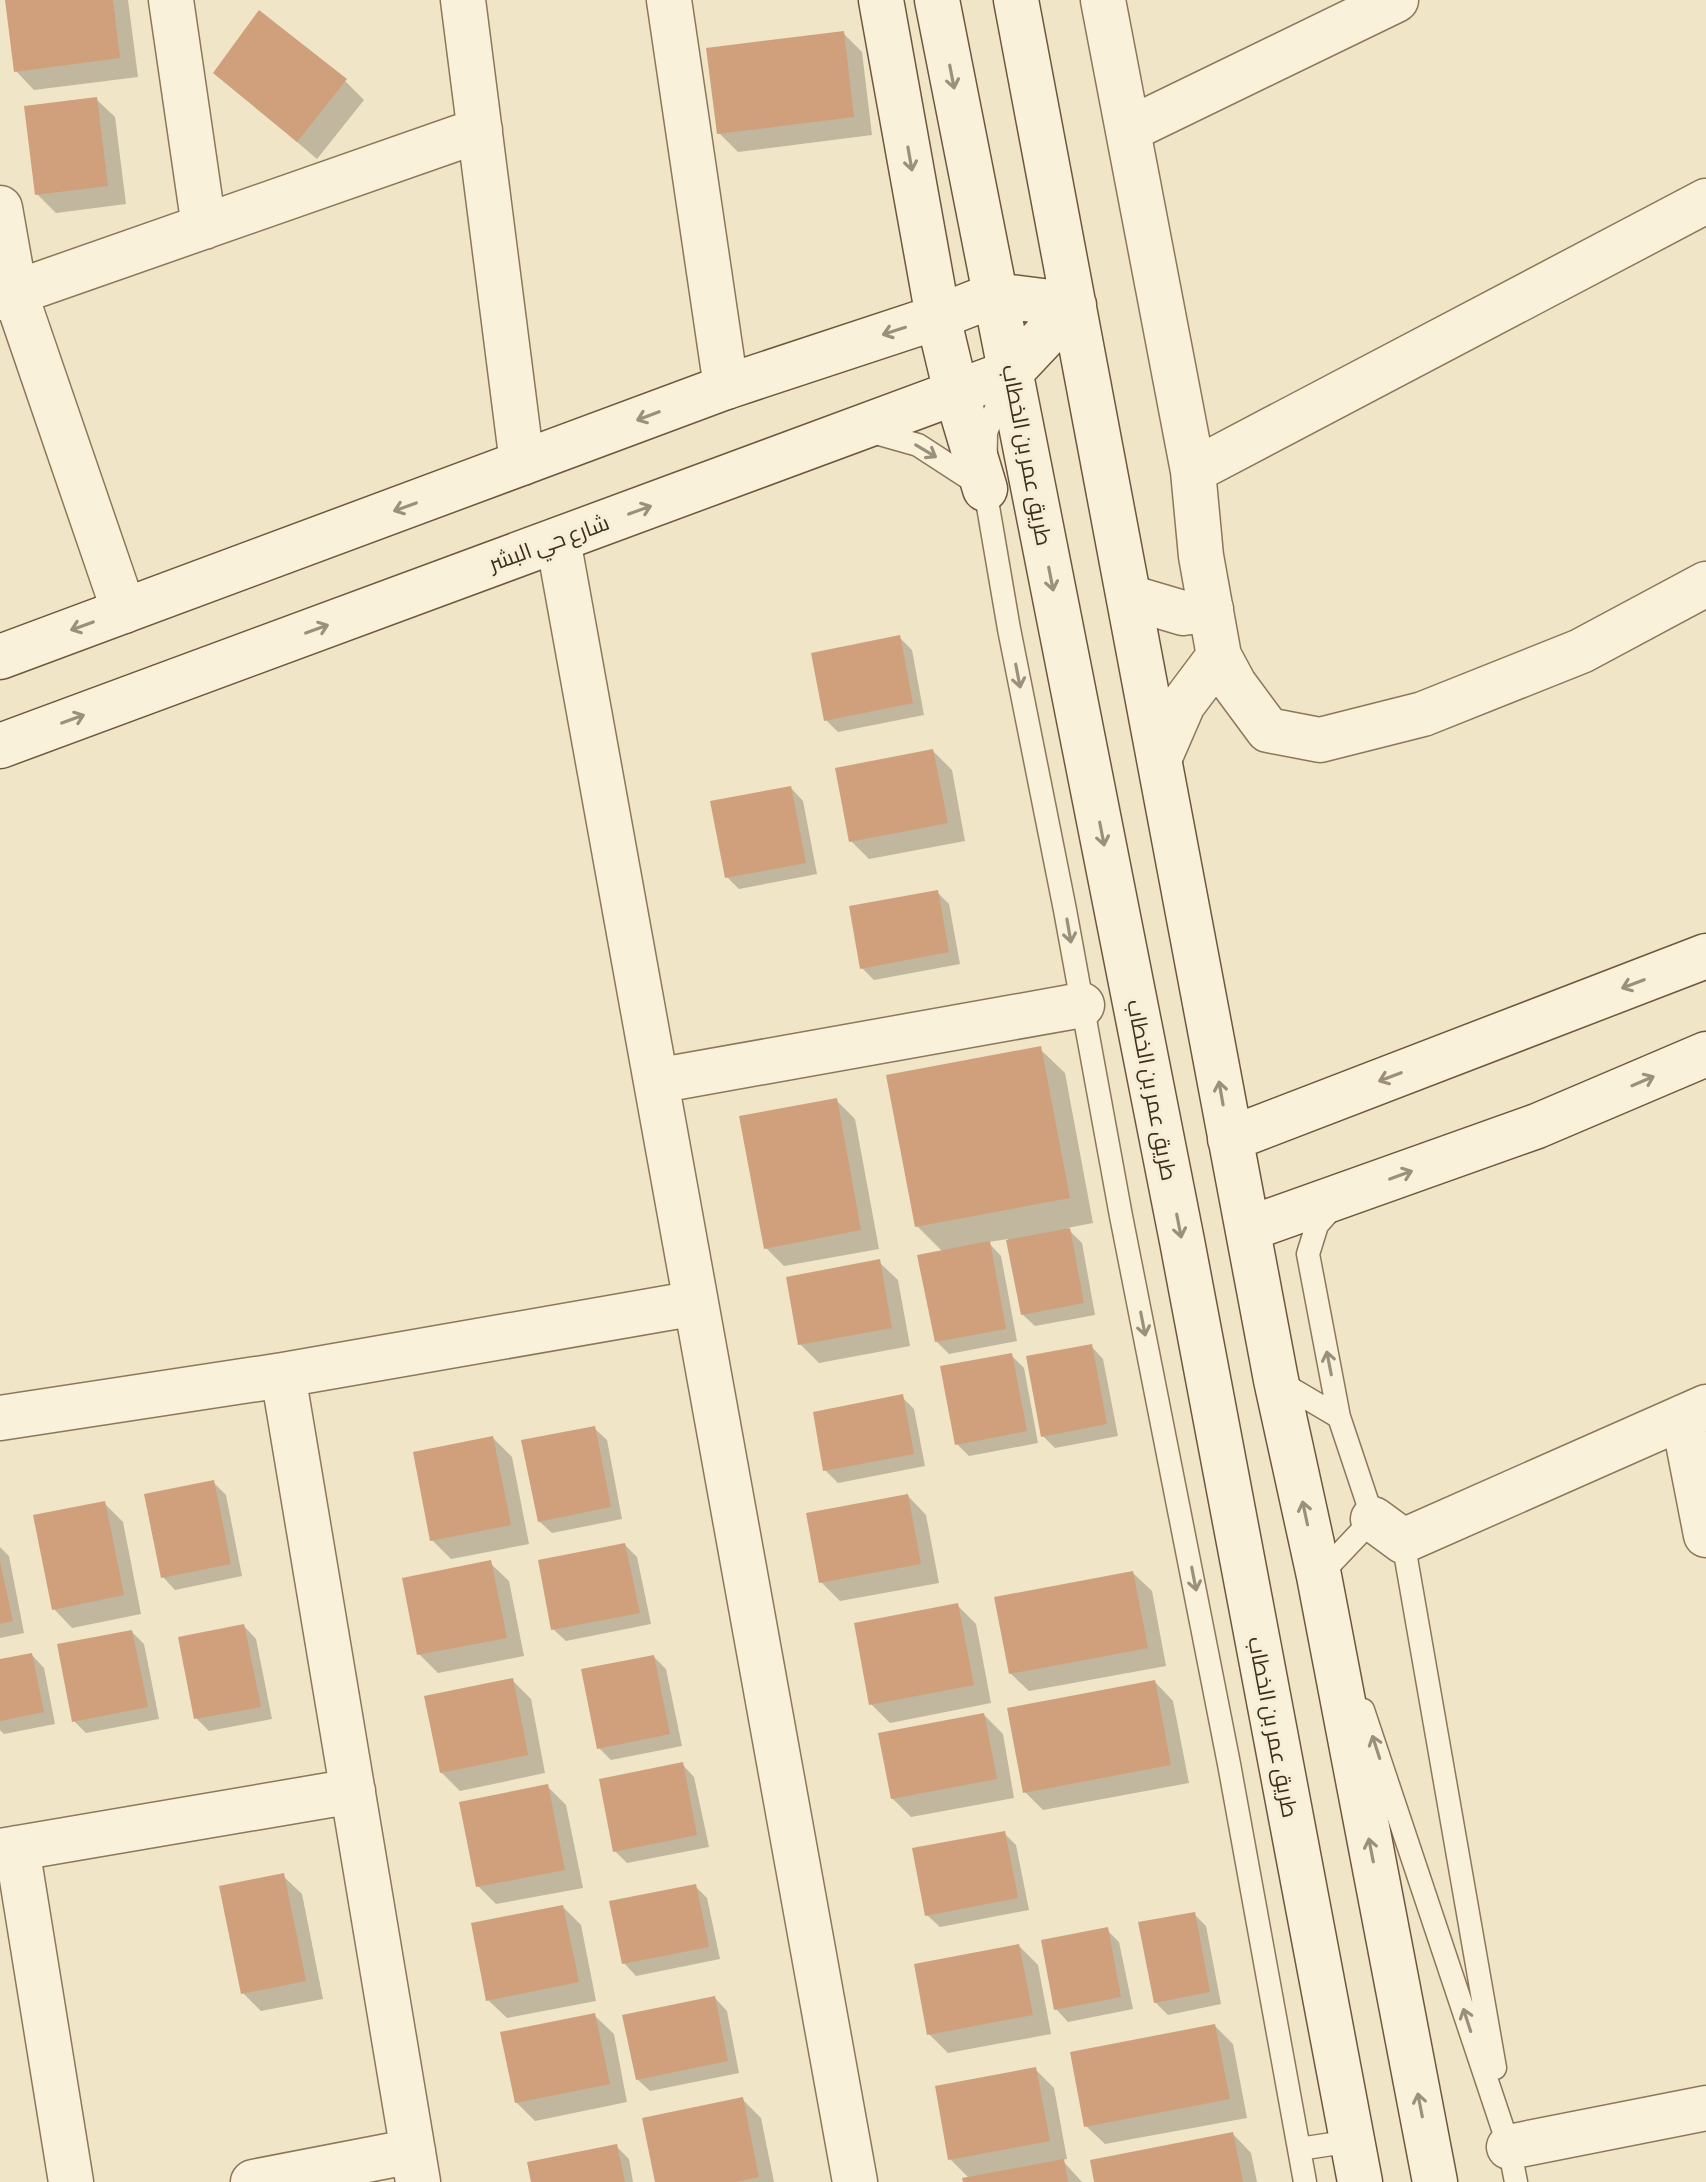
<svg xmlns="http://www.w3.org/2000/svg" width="1706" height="2182" viewBox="0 0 1706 2182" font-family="'Crimson Pro',Cairo,serif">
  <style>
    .shadow { fill: #0003 }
    .building { fill: #cfa07b }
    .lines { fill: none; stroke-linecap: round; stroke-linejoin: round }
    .lane-casing { stroke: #8c775b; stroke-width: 25 }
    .street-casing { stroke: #8c775b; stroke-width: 47 }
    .secondary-casing { stroke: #6e573e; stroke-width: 47 }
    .lane { stroke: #faf1da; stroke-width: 22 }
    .street { stroke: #faf1da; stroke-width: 44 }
    .secondary { stroke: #faf1da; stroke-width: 44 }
    .oneway { stroke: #9b907c }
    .labels { text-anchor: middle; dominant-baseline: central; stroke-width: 6; stroke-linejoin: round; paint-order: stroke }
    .street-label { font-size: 22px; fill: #3c2e1f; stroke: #f7eed6 }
  </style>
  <rect width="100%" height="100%" fill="#f0e5c6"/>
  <path class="shadow" d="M7 0H128L138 77 34 90 16 71Z
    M843 33 862 52 872 135 738 152 719 133Z
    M216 73 345 81 364 100 317 159Z
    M96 99 115 117 126 204 56 213 37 194Z
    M900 638 912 650 924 715 838 732 826 720Z
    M933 751 952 770 965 841 869 859 851 841Z
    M791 788 803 801 817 874 739 889 727 877Z
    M937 892 949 904 960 964 874 980 862 968Z
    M1040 1049 1065 1073 1093 1223 1067 1228 1082 1243 1095 1315 1035 1326 1022 1314 1008 1239 988 1242 1001 1256 1017 1341 949 1354 936 1341 943 1252 917 1226Z
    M836 1100 855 1119 879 1249 784 1266 766 1248Z
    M879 1262 898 1280 910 1346 819 1363 800 1344Z
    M1091 1346 1103 1359 1118 1436 1055 1448 1043 1436Z
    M1011 1355 1024 1368 1038 1443 969 1456 957 1444Z
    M902 1397 914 1409 925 1466 838 1483 825 1470Z
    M594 1428 607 1440 622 1519 552 1533 539 1521Z
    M493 1438 512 1457 529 1544 451 1559 432 1540Z
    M213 1482 226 1495 242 1576 175 1590 163 1577Z
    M908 1496 926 1515 939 1583 840 1601 821 1582Z
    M104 1503 123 1522 141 1614 72 1628 54 1609Z
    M625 1545 637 1557 651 1624 566 1641 553 1629Z
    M0 1547 9 1556 24 1633 0 1638Z
    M490 1563 509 1581 524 1656 438 1673 419 1654Z
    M1133 1573 1152 1591 1166 1666 1029 1691 1010 1673Z
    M957 1605 976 1624 991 1703 890 1723 871 1704Z
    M244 1626 256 1639 272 1719 209 1731 196 1718Z
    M132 1632 144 1644 159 1719 86 1733 74 1721Z
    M32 1655 44 1668 55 1724 4 1734 0 1730V1661Z
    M654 1657 666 1669 682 1746 611 1760 599 1748Z
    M512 1680 531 1699 545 1773 460 1791 441 1772Z
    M1155 1682 1173 1701 1189 1783 1043 1810 1025 1792Z
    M984 1715 1003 1734 1014 1798 911 1817 892 1798Z
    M682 1764 694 1777 709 1847 627 1863 615 1851Z
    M547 1786 566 1805 583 1888 496 1904 478 1886Z
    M1004 1833 1016 1845 1029 1910 940 1927 927 1915Z
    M283 1876 302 1894 323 1999 261 2011 243 1993Z
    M695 1886 707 1898 720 1959 636 1976 624 1963Z
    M563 1907 581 1925 596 2001 507 2018 488 2000Z
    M1194 1914 1206 1926 1221 2004 1168 2015 1155 2002Z
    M1107 1930 1119 1942 1133 2009 1068 2022 1056 2009Z
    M1019 1946 1038 1965 1051 2034 948 2053 929 2034Z
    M715 1998 727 2011 739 2073 650 2091 637 2079Z
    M595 2016 614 2034 627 2102 535 2121 516 2102Z
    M1215 2026 1233 2044 1247 2118 1105 2144 1086 2126Z
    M1035 2069 1054 2088 1067 2159 1062 2160 1082 2182H965L970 2179 950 2159Z
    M743 2100 761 2118 774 2182H657Z
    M1233 2134 1251 2153 1257 2182H1096Z
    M617 2147 629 2159 633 2182H533Z"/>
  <path class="building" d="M5 0H113L120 58 14 72Z
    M259 10 347 79 297 142 213 73Z
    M844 31 854 117 717 134 706 48Z
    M97 97 108 186 35 195 24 106Z
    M900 635 913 703 824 721 811 653Z
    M933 749 948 823 849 842 835 768Z
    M791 786 806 863 725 878 710 801Z
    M938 890 949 952 860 969 849 906Z
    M1041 1046 1070 1198 915 1227 886 1075Z
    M837 1098 861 1230 764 1249 739 1116Z
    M1070 1228 1084 1303 1021 1315 1006 1240Z
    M990 1241 1006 1329 935 1342 917 1255Z
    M880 1259 892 1328 798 1345 786 1277Z
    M1092 1344 1107 1424 1041 1437 1026 1356Z
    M1012 1353 1027 1431 955 1445 940 1366Z
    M903 1394 914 1454 823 1471 813 1412Z
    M595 1426 611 1507 538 1522 521 1440Z
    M493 1436 511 1525 430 1541 413 1452Z
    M214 1480 231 1564 161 1578 144 1494Z
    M908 1494 921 1564 819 1583 806 1513Z
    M105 1501 124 1595 52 1610 33 1515Z
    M625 1543 640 1613 551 1630 538 1560Z
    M491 1560 507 1638 417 1655 402 1578Z
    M0 1562 13 1621 0 1624Z
    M1133 1571 1148 1648 1009 1674 994 1597Z
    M958 1603 974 1685 869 1705 854 1623Z
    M244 1624 261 1707 194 1719 178 1637Z
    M132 1630 148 1707 72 1722 57 1644Z
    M32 1653 44 1712 0 1721V1659Z
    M654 1655 670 1734 597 1749 581 1669Z
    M513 1678 528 1755 440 1773 424 1696Z
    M1155 1680 1171 1765 1023 1793 1007 1708Z
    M984 1713 997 1779 891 1799 878 1733Z
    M683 1762 697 1835 613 1852 599 1779Z
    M548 1784 565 1870 476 1887 459 1802Z
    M1005 1831 1018 1898 925 1916 912 1848Z
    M284 1873 306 1981 241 1994 219 1886Z
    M696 1884 709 1947 622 1964 609 1901Z
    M563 1905 579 1982 486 2001 471 1923Z
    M1195 1912 1210 1992 1154 2003 1138 1922Z
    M1108 1927 1121 1997 1054 2010 1041 1940Z
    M1019 1944 1033 2015 927 2035 914 1964Z
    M715 1996 728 2061 636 2080 622 2015Z
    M595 2013 610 2084 515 2103 500 2032Z
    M1215 2024 1230 2099 1084 2127 1070 2052Z
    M1036 2067 1050 2141 948 2160 935 2086Z
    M743 2097 759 2177 736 2182H655L642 2118Z
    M1233 2132 1243 2182H1094L1090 2160Z
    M617 2144 625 2182H531L527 2162Z
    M1064 2159 1068 2182H963L962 2178Z"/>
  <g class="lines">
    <defs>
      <path id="lane" d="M1007 382 986 432 985 489 1009 629 1065 910 1121 1216 1229 1764 1305 2182
        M865 430 918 445 981 486
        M1278 1381 1339 1417
        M1403 1541 1495 2068
        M1319 1578V1576L1373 1519 1339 1417 1308 1254 1317 1225 1333 1207
        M1363 1710 1509 2147
        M1508 2141 1516 2182
        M1299 2149 1352 2141"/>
      <path id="street" d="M171 0 204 227
        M463 0 522 463
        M669 0 726 387
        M1103 0 1193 471 1201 556 1219 656 1234 684 1268 730 1320 740 1423 714 1581 651 1706 584
        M1128 130 1396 0
        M0 208 15 293 124 611
        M0 298 480 130
        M1193 471 1706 201
        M558 540 855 2182
        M1129 597 1183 613 1211 609
        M1160 757 1183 704 1219 656
        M656 1081 1082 1005
        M283 1375 418 2182
        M1683 1417 1706 1535
        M0 1418 283 1375 696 1303
        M1373 1519 1403 1541 1706 1407
        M17 1848 71 2182
        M0 1851 353 1791
        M1509 2147 1706 2108
        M253 2182 413 2151"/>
      <path id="secondary" d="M881 0 938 317 956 392 985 489
        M937 0 1182 1241 1360 2182
        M1016 0 1276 1380 1319 1576 1435 2182
        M0 657 726 387 938 317 994 295 1074 305
        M0 746 1011 372 1074 305
        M1230 1139 1706 956
        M1248 1229 1537 1126 1706 1054"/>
    </defs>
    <use href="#lane" class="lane-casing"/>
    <use href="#street" class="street-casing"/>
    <use href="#secondary" class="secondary-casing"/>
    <use href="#lane" class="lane"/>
    <use href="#street" class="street"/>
    <use href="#secondary" class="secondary"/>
  </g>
  <defs><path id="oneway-shaft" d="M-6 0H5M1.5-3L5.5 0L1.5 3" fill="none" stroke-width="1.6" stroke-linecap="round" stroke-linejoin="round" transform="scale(2)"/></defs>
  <g class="oneway">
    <use href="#oneway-shaft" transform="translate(952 77) rotate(79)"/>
    <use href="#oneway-shaft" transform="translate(910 159) rotate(80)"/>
    <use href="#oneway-shaft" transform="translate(894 331) rotate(162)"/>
    <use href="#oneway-shaft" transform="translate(648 416) rotate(159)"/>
    <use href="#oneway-shaft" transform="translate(926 451) rotate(31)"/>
    <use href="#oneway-shaft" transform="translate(405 507) rotate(160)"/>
    <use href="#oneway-shaft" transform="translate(640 510) rotate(-20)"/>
    <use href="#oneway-shaft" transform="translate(1051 579) rotate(79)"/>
    <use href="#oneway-shaft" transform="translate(82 626) rotate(160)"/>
    <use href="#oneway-shaft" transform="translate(317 629) rotate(-20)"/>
    <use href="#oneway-shaft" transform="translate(1018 676) rotate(79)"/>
    <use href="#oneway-shaft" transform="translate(73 719) rotate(-20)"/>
    <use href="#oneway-shaft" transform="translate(1102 834) rotate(79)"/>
    <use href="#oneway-shaft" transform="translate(1069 931) rotate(80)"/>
    <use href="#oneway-shaft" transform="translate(1633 984) rotate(159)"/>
    <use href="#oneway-shaft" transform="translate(1390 1077) rotate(159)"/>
    <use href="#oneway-shaft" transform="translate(1643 1081) rotate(-23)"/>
    <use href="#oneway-shaft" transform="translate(1221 1093) rotate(-100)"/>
    <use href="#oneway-shaft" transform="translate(1401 1175) rotate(-20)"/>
    <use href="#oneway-shaft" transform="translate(1179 1226) rotate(79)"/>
    <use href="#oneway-shaft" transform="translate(1143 1324) rotate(79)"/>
    <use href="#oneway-shaft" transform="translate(1329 1363) rotate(-101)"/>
    <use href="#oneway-shaft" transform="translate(1305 1513) rotate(-102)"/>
    <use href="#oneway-shaft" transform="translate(1194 1579) rotate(79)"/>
    <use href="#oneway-shaft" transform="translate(1376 1747) rotate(-108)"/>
    <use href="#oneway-shaft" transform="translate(1371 1850) rotate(-101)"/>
    <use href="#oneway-shaft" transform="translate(1467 2020) rotate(-108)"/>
    <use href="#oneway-shaft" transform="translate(1420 2105) rotate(-101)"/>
  </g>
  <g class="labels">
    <g class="street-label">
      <text transform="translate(1027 455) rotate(79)">طريق عمر بن الخطاب</text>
      <text transform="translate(549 543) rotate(-20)">شارع حي البشر</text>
      <text transform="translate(1152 1090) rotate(79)">طريق عمر بن الخطاب</text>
      <text transform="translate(1273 1727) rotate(79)">طريق عمر بن الخطاب</text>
    </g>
  </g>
</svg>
